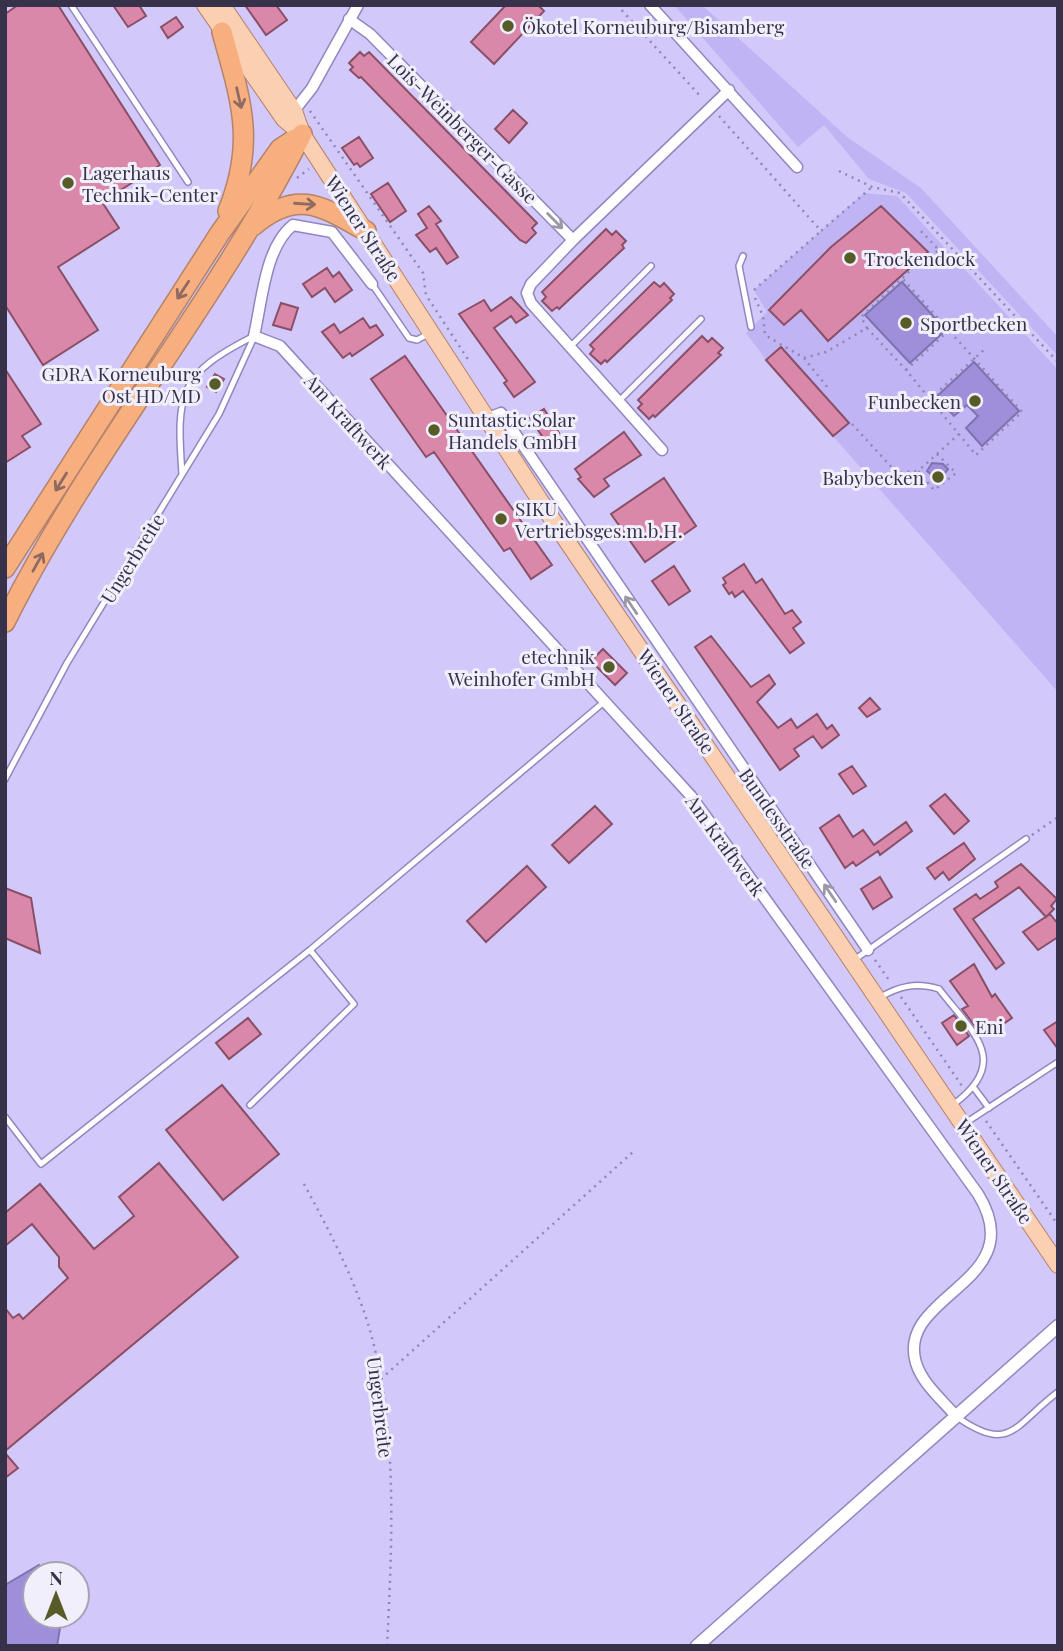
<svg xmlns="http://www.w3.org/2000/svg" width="1063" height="1651" viewBox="0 0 1063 1651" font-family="'Playfair Display',serif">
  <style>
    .green { fill: #c1b4f4 }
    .water { fill: #9f8ed9; stroke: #8072ae; stroke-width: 2 }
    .building { fill: #da88aa; stroke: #894f67; stroke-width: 2 }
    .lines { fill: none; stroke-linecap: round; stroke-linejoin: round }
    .service-casing { stroke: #9286bf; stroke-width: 8 }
    .minor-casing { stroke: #9286bf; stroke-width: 13 }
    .tertiary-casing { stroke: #9286bf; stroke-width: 15 }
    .primary-casing { stroke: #b4836c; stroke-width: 18 }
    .motorway-casing { stroke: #b4836c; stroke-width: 22 }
    .path { stroke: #9088af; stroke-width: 2.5; stroke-dasharray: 2 5; stroke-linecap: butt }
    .service { stroke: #fff; stroke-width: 5 }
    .minor { stroke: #fff; stroke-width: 10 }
    .tertiary { stroke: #fff; stroke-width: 12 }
    .primary { stroke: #fbcfb2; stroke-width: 16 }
    .motorway { stroke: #f8af7f; stroke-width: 19 }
    .oneway { stroke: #8e6a62 }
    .oneway2 { stroke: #9b98a4 }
    .poi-dot { fill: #565b28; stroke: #f1effb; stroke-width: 2.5 }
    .labels { text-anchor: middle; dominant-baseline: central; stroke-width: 6; stroke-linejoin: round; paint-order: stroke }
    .poi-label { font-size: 19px; fill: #37324a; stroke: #f1effb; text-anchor: start }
    .street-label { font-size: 19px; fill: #37324a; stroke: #f1effb }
  </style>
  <rect width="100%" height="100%" fill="#d2c8f9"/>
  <path class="green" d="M674 5H702L847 137 921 188 1058 337V356L906 193 869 179 824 125 798 147Z
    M864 193 897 196 1058 370V692L766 360 746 333 767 312 754 290Z"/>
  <path class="water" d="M902 282 946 330 910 363 865 315Z
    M974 362 1019 411 982 446 966 428 978 416 967 405 954 416 936 397Z
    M932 463 943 464 948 469 939 481 927 471Z
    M39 1565 48 1574H35V1616H62L57 1646H5V1585Z"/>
  <path class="building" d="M18 5H58L160 165 102 202 119 228 58 267 98 330 43 365 5 305V14Z
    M113 5H139L146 16 128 27Z
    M245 5H276L287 20 266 35Z
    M506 5H538L544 11 494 64 471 42Z
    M176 17 183 27 168 38 161 27Z
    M360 52 364 56 369 52 537 223 532 228 536 233 526 243 520 240 361 77 359 78 350 70 353 67 349 63Z
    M513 110 527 123 509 143 495 129Z
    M359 137 373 158 360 167 357 163 354 165 342 148Z
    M388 183 406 211 390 222 371 194Z
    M429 206 441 221 436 224 458 257 447 264 436 248 430 252 416 235 427 228 418 214Z
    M881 206 928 252 828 341 801 310 784 325 769 310 831 247Z
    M606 229 612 235 616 231 626 241 622 245 624 248 559 309 557 307 552 311 542 301 546 297 542 292Z
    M327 268 333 277 339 272 352 290 335 302 325 288 312 297 303 284Z
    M654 282 660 287 664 283 674 294 670 298 672 300 607 362 605 360 601 364 590 354 594 349 590 345Z
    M511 297 528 315 516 323 511 316 494 328 535 382 514 397 504 383 507 381 459 314 484 300 491 311Z
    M281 303 298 308 291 330 273 325Z
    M363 318 370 328 376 325 383 335 352 356 350 353 343 358 322 332 334 324 340 333Z
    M702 336 708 342 712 338 723 348 718 353 721 355 655 417 653 415 649 419 638 408 642 404 638 400Z
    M781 347 849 423 833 436 766 360Z
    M405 356 552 565 531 579 510 548 504 551 434 452 426 457 371 379Z
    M5 369 41 424 22 436 30 447 5 463Z
    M215 374 224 379 216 392 207 387Z
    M544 409 559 433 546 442 530 418Z
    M624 432 641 455 604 479 609 486 594 497 578 479 581 477 575 469Z
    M664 478 696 526 645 562 611 514Z
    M744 564 756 583 762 579 785 614 792 610 801 622 793 628 804 643 790 653 743 591 735 597 732 592 729 594 723 585 726 583 723 578Z
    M674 566 690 591 669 605 652 581Z
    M711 636 751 687 769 675 775 684 757 702 778 728 791 719 797 728 817 714 827 729 832 725 839 735 822 748 813 736 794 749 799 756 780 770 695 647Z
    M603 649 627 673 615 685 591 661Z
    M870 698 880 709 867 717 859 708Z
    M852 766 866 786 853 794 839 774Z
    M945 794 969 821 954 834 930 806Z
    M595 806 612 824 569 863 552 845Z
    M839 815 853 837 863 830 874 845 906 822 912 831 880 855 878 851 856 866 853 862 845 868 820 828Z
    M964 843 975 859 949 880 943 872 935 879 927 868Z
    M1021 864 1057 899 1051 906 1054 909 1046 917 1019 887 973 919 1004 963 996 969 954 909 976 894 980 899 998 887 995 882Z
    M527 866 546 887 486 942 467 921Z
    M880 877 892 897 873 909 861 889Z
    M5 888 31 898 40 953 5 938Z
    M1050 914 1058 924V937L1038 950 1023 932Z
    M974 964 992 997 995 994 1012 1018 987 1035 982 1028 978 1030 962 1009 968 1006 950 981Z
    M954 1015 969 1036 957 1045 942 1023Z
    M248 1018 261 1034 229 1059 216 1043Z
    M1058 1021V1049L1044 1030Z
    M222 1085 279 1154 223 1200 166 1130Z
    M159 1163 238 1257 5 1451V1308L13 1318 19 1314 23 1319 68 1278 59 1267V1257L32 1224 5 1246V1213L40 1184 94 1249 134 1216 119 1197Z
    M5 1453 18 1468 5 1478Z"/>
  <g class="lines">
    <defs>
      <path id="service" d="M71 5 188 182
        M743 256 739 266 751 327
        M372 284 409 338 417 340 430 333
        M570 347 651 266
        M619 401 701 319
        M182 474C176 392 179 374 254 336
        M5 779 67 663 219 414 254 337
        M854 960 1026 839
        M879 998C899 986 916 982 939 989 972 1032 1012 1061 954 1104
        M974 1088 989 1108
        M250 1105 354 1004 310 950
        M5 1117 41 1164 310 950 604 702
        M964 1124 1058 1062
        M957 1417C1011 1455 1015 1424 1058 1392"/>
      <path id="minor" d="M650 5 797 167
        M349 19 370 34 573 240 729 90
        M294 111 312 88 358 5
        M573 240 531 284 527 293 531 303 662 450
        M372 284 332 232 293 225C265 247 262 301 254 336L280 346 691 796 978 1194C1033 1283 895 1294 916 1363 922 1383 941 1399 955 1415
        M488 418 501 413 868 950"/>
      <path id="tertiary" d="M697 1646 1058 1326"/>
      <path id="primary" d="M205 5 284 119 302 134
        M222 5 294 111 302 134 554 522 1058 1265"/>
      <path id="motorway" d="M222 32C241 101 256 141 228 211
        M253 226C297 188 322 206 366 231
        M5 568 220 233 280 149 295 139
        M5 622C90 451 216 304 302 134"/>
    </defs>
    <use href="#service" class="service-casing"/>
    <use href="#minor" class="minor-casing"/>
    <use href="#tertiary" class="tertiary-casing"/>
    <use href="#primary" class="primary-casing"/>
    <use href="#motorway" class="motorway-casing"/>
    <path class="path" d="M617 5 702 98
      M310 111 423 273 426 295 469 361
      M719 116 821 231 872 187
      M839 171 872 187 900 193 1058 362
      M297 178 309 169
      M754 290 821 231
      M755 298 763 316 765 335 804 358 828 388
      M867 328 906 370 976 455 1022 412 902 278
      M804 358 826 352 867 328 861 317 914 267 939 250 918 228
      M906 370 962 318
      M930 399 987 347
      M852 424 897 473 918 471
      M937 454 956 473 934 490 918 471Z
      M937 454 959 434
      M1032 835 1058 817
      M875 960 891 983
      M901 997 962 1086
      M986 1121 1058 1225
      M304 1184C330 1232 356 1281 371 1334 398 1433 392 1544 387 1646
      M381 1379 633 1152"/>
    <use href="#service" class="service"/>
    <use href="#minor" class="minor"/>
    <use href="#tertiary" class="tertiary"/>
    <use href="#primary" class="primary"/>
    <use href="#motorway" class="motorway"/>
  </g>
  <defs><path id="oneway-shaft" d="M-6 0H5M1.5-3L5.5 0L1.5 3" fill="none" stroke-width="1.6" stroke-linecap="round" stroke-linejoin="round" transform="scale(1.75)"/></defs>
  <g class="oneway">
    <use href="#oneway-shaft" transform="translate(239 98) rotate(77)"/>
    <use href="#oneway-shaft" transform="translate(305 204) rotate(4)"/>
    <use href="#oneway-shaft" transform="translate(183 290) rotate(123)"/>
    <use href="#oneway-shaft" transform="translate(61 482) rotate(122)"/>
    <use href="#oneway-shaft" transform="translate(38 562) rotate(-61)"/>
  </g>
  <g class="oneway2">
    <use href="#oneway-shaft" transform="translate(555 221) rotate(45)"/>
    <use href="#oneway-shaft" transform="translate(631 605) rotate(-124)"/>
    <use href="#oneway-shaft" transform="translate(830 893) rotate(-124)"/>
  </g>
  <g class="poi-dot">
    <circle cx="508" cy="26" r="7"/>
    <circle cx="68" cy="183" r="7"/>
    <circle cx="850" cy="258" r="7"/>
    <circle cx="906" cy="323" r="7"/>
    <circle cx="215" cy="384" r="7"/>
    <circle cx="975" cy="401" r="7"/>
    <circle cx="434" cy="430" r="7"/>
    <circle cx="938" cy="477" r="7"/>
    <circle cx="501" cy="519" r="7"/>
    <circle cx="609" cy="667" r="7"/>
    <circle cx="961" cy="1026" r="7"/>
  </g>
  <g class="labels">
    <g class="poi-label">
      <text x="522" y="26">Ökotel Korneuburg/Bisamberg</text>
      <text x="82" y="172">Lagerhaus<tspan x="82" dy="22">Technik-Center</tspan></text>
      <text x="864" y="258">Trockendock</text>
      <text x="920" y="323">Sportbecken</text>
      <text x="201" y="373" text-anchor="end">GDRA Korneuburg<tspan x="201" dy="22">Ost HD/MD</tspan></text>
      <text x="961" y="401" text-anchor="end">Funbecken</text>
      <text x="448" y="419">Suntastic.Solar<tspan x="448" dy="22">Handels GmbH</tspan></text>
      <text x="924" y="477" text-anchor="end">Babybecken</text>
      <text x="515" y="508">SIKU<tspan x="515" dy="22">Vertriebsges.m.b.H.</tspan></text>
      <text x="595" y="656" text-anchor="end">etechnik<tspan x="595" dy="22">Weinhofer GmbH</tspan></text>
      <text x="975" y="1026">Eni</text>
    </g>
    <g class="street-label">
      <text transform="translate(463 128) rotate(45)">Lois-Weinberger-Gasse</text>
      <text transform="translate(364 228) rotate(57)">Wiener Straße</text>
      <text transform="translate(349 421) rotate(48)">Am Kraftwerk</text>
      <text transform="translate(132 558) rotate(-58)">Ungerbreite</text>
      <text transform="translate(677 701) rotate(56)">Wiener Straße</text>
      <text transform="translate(778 818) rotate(55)">Bundesstraße</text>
      <text transform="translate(726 845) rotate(54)">Am Kraftwerk</text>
      <text transform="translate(995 1171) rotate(56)">Wiener Straße</text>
      <text transform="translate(381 1407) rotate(83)">Ungerbreite</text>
    </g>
  </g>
  <rect width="1063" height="1651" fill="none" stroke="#37324a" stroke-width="14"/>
  <g transform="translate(56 1595)"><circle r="33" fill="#f1effb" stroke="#a7a3b4" stroke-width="2"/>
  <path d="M0-5L12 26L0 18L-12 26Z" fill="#565b28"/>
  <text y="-10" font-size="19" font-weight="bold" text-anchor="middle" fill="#37324a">N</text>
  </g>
</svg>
